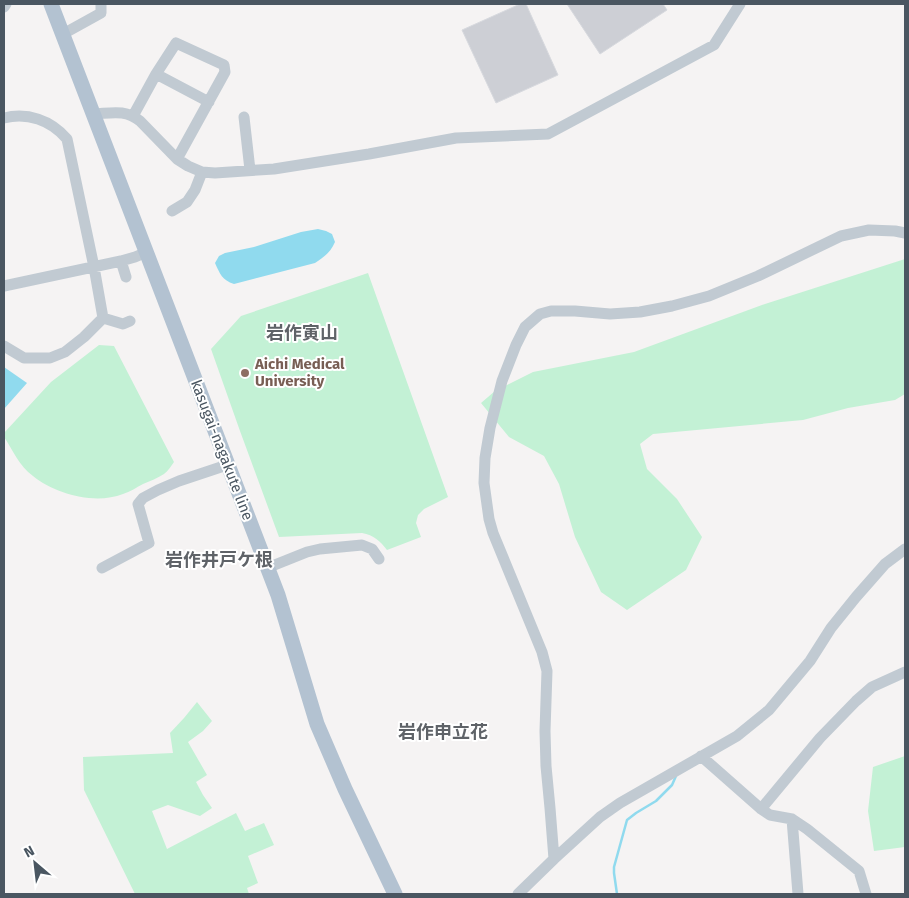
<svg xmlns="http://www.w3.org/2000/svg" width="909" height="898" viewBox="0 0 909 898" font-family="'Fira Sans','Noto Sans JP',sans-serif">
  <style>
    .green { fill: #c3f1d5 }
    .water { fill: #90daee }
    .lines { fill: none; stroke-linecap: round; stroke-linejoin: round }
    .stream { stroke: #90daee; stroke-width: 2.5 }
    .building { fill: #cdcfd5; stroke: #d7d9de }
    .minor { stroke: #c1cad2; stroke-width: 11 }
    .major { stroke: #b3c2d1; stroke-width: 15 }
    .education-dot { fill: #8d6e63; stroke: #fff; stroke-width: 2 }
    .labels { text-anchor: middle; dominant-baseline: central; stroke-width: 4; stroke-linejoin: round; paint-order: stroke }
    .education-label { font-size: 15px; font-weight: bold; fill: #785e54; stroke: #fff; text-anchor: start }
    .street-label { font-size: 15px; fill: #4a5661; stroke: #fff }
    .quarter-label { font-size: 18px; font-weight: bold; fill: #5f6368; stroke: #fff }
  </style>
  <rect width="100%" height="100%" fill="#f5f3f3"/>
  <path class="green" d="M905 259V394L895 400 848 408 803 420 653 434 640 444 647 469 677 499 702 537 686 570 627 610 601 592 575 537 559 484 544 456 509 437 481 403 495 391 533 372 634 352 765 304Z
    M368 273 448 497 424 509 418 515 416 523 421 537 387 550C380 541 374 535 362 533L279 537 240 431 211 349 241 316Z
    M99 345 114 346 174 462C171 466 168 471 164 474 158 478 150 481 143 484 137 487 130 492 123 494 95 505 55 494 33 476 19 466 13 450 4 437V433L51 382Z
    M197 702 212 721 203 731 188 742 207 775 196 782 203 795 212 808 200 816 168 805 152 811 167 849 236 813 245 831 264 823 274 845 248 856 258 883 247 888 249 894H135L84 790 83 757 173 753 170 733 184 718Z
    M905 756V847L874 851 868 811 873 767Z"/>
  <path class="water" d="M318 229 326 231 332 234 335 242C330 253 324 257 315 263L234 284C222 280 220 274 215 263L219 256 225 253 254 247 301 232Z
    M4 367 27 383 4 409Z"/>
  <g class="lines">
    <path class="stream" d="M617 894 614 873V867L627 820 636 813 656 801 672 785 676 776"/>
  </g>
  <path class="building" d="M520 4H526L558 75 496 103 462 30Z
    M567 4H663L667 10 600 54Z"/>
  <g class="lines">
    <path class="minor" d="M4 7 6 4
      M63 34 101 13V4
      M156 74 209 102
      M94 114C112 113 125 109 140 121L177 159 188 166 202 172 215 173 274 169 369 154 456 138 548 134 714 45 740 4
      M133 116 156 74 176 43 224 65 225 72 177 159
      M244 117 250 170
      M4 118C27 112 51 120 67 139L94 267 103 318 84 337 65 352 50 358H24L4 346
      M172 211 187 202 195 190 202 172
      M121 261 126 277
      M4 286 121 261 135 257 147 252
      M103 318 123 324 130 321
      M102 568 149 543 138 504 143 498 158 490 179 481 227 465
      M267 568 307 552 320 549 362 545 372 549 379 559
      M701 756 761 809 770 815 792 819 807 829 859 871 866 894
      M761 809 820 738 856 701 872 687 905 672
      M792 819 798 894
      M554 859 550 808 546 766 545 731 547 671 542 652 493 533 489 519 484 483 485 458 490 428 502 381 516 345 525 327 540 314 551 311H575L610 314 640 312 672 306 709 296 758 276 841 236 869 230 895 231 905 233
      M518 894 554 859 600 817 620 803 737 736 769 710 810 661 831 628 856 597 885 564 905 549"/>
    <path class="major" d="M51 4 278 595 317 724 345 789 395 894"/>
  </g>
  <circle class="education-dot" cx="245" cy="373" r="5"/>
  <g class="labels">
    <g class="education-label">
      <text x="255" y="364">Aichi Medical<tspan x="255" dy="17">University</tspan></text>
    </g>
    <g class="street-label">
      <text transform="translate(222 450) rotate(69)">kasugai-nagakute line</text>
    </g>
    <g class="quarter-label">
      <text x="302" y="333">岩作寅山</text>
      <text x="219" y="560">岩作井戸ケ根</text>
      <text x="443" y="732">岩作申立花</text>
    </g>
  </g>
  <rect width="909" height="898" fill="none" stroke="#4a5661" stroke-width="10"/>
  <g transform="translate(35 863) rotate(332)" stroke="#ffffff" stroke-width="4" paint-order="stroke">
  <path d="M0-4L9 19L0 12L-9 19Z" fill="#4a5661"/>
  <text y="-8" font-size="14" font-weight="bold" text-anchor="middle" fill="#4a5661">N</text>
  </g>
</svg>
